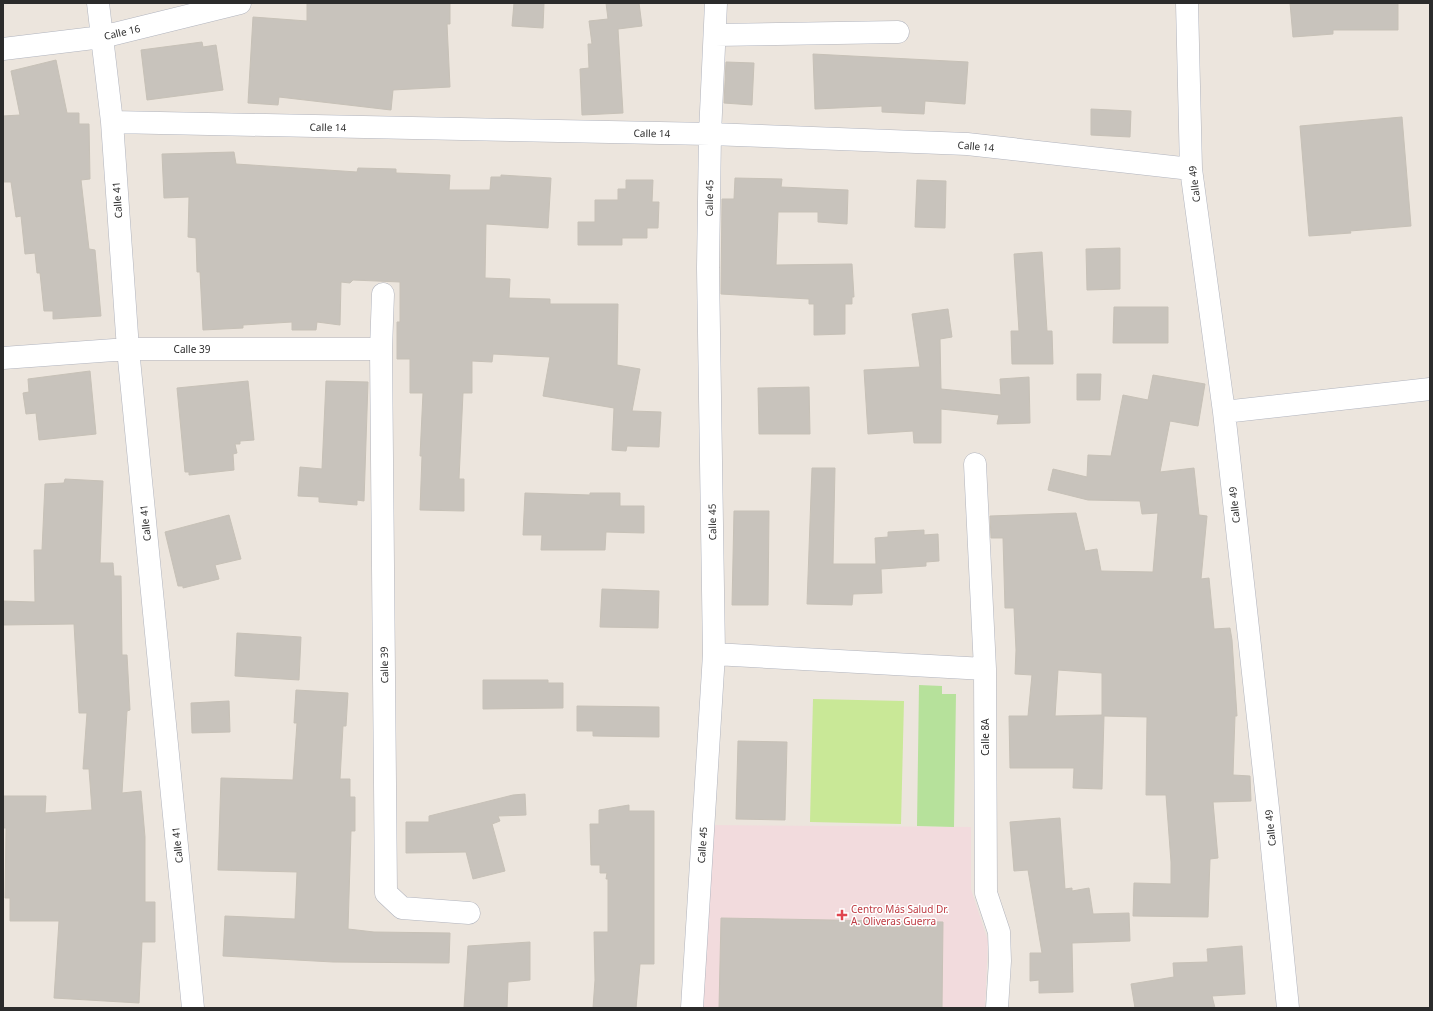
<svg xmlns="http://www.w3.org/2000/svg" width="1433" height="1011" viewBox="0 0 1433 1011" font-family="'Noto Sans',sans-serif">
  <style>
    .medical { fill: #f2dbdd }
    .green { fill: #b6e19b }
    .pitch { fill: #c9e897 }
    .building { fill: #c8c3bc; stroke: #c7c1b7; fill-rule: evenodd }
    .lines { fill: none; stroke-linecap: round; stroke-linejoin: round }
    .minor-casing { stroke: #b1b4be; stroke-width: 23 }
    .minor { stroke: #fff; stroke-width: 22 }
    .health-dot { fill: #e0444e; stroke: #fff; stroke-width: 1.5 }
    .labels { text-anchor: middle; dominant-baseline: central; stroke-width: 3; stroke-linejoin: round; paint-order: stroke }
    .street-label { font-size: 10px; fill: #2b2b2b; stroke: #fff }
    .health-label { font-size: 10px; fill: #be3a42; stroke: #fff; text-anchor: start }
  </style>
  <rect width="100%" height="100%" fill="#ece5dd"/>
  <path class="medical" d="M708 825 971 827V889L988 941 985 1008H700Z"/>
  <path class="green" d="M919 685 942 686V694H956L954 827 917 826Z"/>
  <path class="pitch" d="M813 699 904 701 901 824 810 822Z"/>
  <path class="building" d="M307 3H450V24H447L450 87 393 90 391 110 279 97 278 105 248 103 253 17 307 21Z
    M514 3H544L543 28 512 26Z
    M606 3H639L642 26 618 29 623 113 582 115 580 69 589 68 588 44H592L589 21 608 19Z
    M1290 3H1398V30H1333V34L1293 37Z
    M202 42 203 47 216 45 223 90 147 100 141 50Z
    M813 54 968 62 965 104 925 101 924 114 882 112V106L815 109Z
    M56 60 67 113H79V124H89L90 179 81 180 89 249 95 250 101 316 53 319V311H44L40 273H37L35 253 25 254 21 216 16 217 11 182H3V116L20 115 11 71Z
    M726 62 754 63 752 105 724 103Z
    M1091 109 1131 111 1130 137 1091 135Z
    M1402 117 1411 226 1350 231 1351 233 1309 236 1300 126Z
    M234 152 236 164 357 172 358 168 396 169V173L450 175 449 190H490L491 177H501V175L551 178 548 228 486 224 485 278 510 279 509 298 550 299V304H618L617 365 640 369 632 411 661 412 659 447 627 446 626 451 612 450 614 408 543 396 550 357 493 354 492 362 472 361V393H463L459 479H464V511L420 510 422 456H420L423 393H410V359H397V322H400V282L353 280 350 283 341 282 340 325 317 322 316 330H292V322L243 325V328L203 330 200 272H197L196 238 188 237 189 197 164 198 162 154Z
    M735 178 782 179 781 187 848 190 847 224 818 222V212H778L776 265 852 264 854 297H852V304H845V334L814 335V304H809V299L721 294 722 199H734Z
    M626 180H653L652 202H659L658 228H647V238H622V245H578V222H595V200H618V189H626Z
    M917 180 946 181 945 228 915 227Z
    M1120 248V289L1087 290 1086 249Z
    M1042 252 1047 331H1052L1053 364H1012L1011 331H1019L1014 254Z
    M1114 307H1168V343H1113Z
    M948 309 952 337 940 339 941 389 1001 395 1000 379 1029 377 1030 423 997 424 999 415 941 409V443H914L913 431 868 434 864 370 920 367 912 314Z
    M90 371 96 434 39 440 36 413 26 414 23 393 29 392 28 379Z
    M1077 374H1101L1100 400H1077Z
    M1153 375 1205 384 1198 426 1170 421 1160 472 1194 468 1199 515 1207 516 1201 579 1209 578 1214 629 1230 628 1232 640 1237 716H1235L1233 775 1250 776 1251 801 1213 802 1218 858 1210 859 1208 917 1133 916 1134 883 1171 884V862L1166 795H1146L1147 717 1104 716 1102 789 1073 788 1074 768H1010L1009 716H1028L1032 675 1015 674 1016 650 1014 608H1005L1003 538H991L990 516 1076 513 1085 551 1097 549 1101 571 1153 572 1158 513 1142 514 1140 501 1088 500 1048 490 1053 469 1087 477 1088 455 1111 456 1123 395 1148 400ZM1058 670 1102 673V715L1055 716Z
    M248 381 254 440 240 441V444H235L237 453 233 454 234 470 189 475V472H185L177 388Z
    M326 381 368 382 364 501 357 500V505L319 502V497L298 496 300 467 322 469Z
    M809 387 810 434H759L758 388Z
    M812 468H835L833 564H876L875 538 888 537V532L924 530V535L938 534 939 561 926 562V566L881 569 882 593 853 594 852 605 807 604Z
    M65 479 103 481 100 563H113L114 576H121L122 655H127L130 710 127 711 122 793 141 791 145 837V902H155V942H142L139 1003 54 998 59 921H10V898H5L6 828H3V796H46L45 813 92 810 89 769H83L87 713H79L74 624 3 625V601L35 602 34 550H42L45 484 64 483Z
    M525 493 590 495V493H620V506H644V533L606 532 605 550H541L542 535H523Z
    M734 511H769L768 605H732Z
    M229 515 241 559 215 565 219 579 183 588V586H178L165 532Z
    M602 589 659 591 658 628 600 627Z
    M237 633 301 637 299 680 235 676Z
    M483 680H548V683H563V708L483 709Z
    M296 690 348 693 346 726H343L340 779H350V797H355V831H351L348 929 374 932 450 933 449 963 333 962 223 956 225 916 295 919 297 872 218 870 221 778 293 780 297 723H294Z
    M229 701 230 732 192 733 191 703Z
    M577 706 659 707V737L593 736V731H577Z
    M738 741 787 742 785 820 736 819Z
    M525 794 526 815 498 816 500 821 492 824 505 871 473 879 466 852 406 853V822H429V816L513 795Z
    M629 805V811H654V964H640L636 1008H593L595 980 594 932H608V879H606L607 873H600V865H591L590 824H599V810Z
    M1060 818 1065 889 1072 888V891L1089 888 1093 914 1129 913 1130 941 1072 943 1073 992 1039 993V980L1030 981V953H1042L1028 870 1014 871 1010 822Z
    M721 918 943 922 942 1008H719Z
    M530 942V980L508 982 507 1008H464L468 946Z
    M1242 946 1245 994 1212 996 1215 1008H1135L1131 984 1174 977 1173 963 1208 962 1207 949Z"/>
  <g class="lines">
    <defs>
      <path id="minor" d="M98 3 112 122 128 349 193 1008
        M1187 3 1191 169 1224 412 1268 808 1288 1008
        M715 35 898 32
        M3 49 102 37 240 3
        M112 122 710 134 967 144 1191 169
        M383 294 381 349 386 893 402 908 469 913
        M3 358 128 349H381
        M1224 412 1430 389
        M975 464 985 669 986 893 999 932 1000 961 997 1008
        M714 654 985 669
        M692 1008 714 654 708 268 710 134 716 3"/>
    </defs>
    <use href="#minor" class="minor-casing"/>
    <use href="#minor" class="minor"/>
  </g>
  <path class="health-dot" d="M840 909h4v4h4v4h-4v4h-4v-4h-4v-4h4z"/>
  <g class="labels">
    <g class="street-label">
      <text transform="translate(122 32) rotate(-13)">Calle 16</text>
      <text transform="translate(328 127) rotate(1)">Calle 14</text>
      <text transform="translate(652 133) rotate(1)">Calle 14</text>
      <text transform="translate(976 146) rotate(5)">Calle 14</text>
      <text transform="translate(1194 184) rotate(-97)">Calle 49</text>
      <text transform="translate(709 198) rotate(-89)">Calle 45</text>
      <text transform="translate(117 200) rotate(-94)">Calle 41</text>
      <text x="192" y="349">Calle 39</text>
      <text transform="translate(1234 505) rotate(-96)">Calle 49</text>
      <text transform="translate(712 522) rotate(-91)">Calle 45</text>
      <text transform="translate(145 523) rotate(-96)">Calle 41</text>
      <text transform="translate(384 665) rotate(-91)">Calle 39</text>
      <text transform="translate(985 737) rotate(-90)">Calle 8A</text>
      <text transform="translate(1270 828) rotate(-96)">Calle 49</text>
      <text transform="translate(177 845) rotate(-96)">Calle 41</text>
      <text transform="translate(702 845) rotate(-86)">Calle 45</text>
    </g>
    <g class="health-label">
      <text x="851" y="909">Centro Más Salud Dr.<tspan x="851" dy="12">A. Oliveras Guerra</tspan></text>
    </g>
  </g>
  <rect width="1433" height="1011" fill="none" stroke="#2b2b2b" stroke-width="8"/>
</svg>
